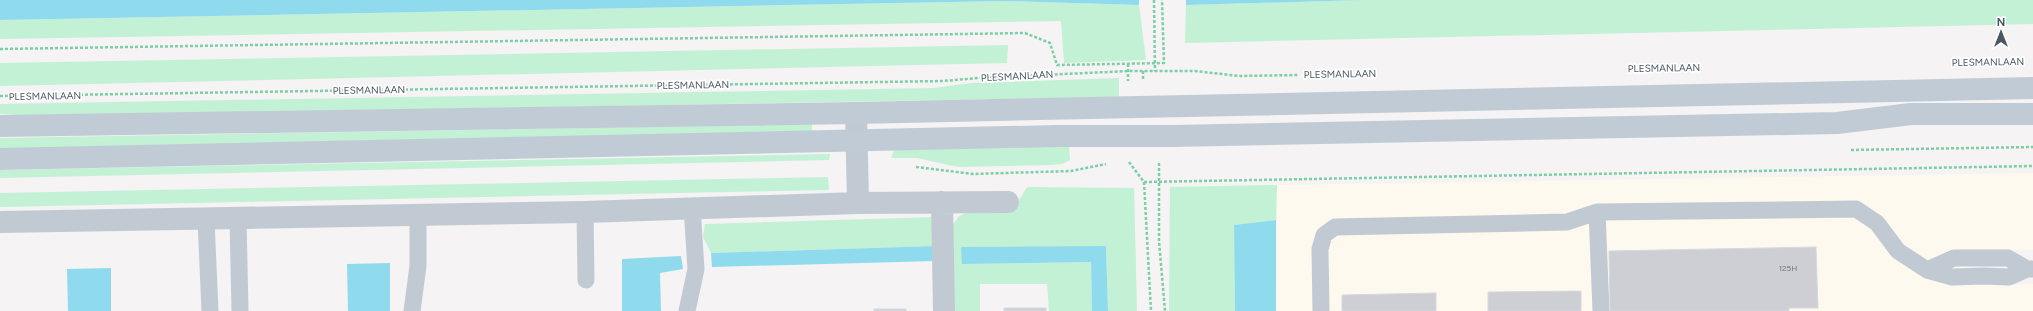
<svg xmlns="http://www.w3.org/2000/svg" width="2033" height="311" viewBox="0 0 2033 311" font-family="Figtree,sans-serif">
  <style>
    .commercial { fill: #fdf9ef }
    .green { fill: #c3f1d5 }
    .water { fill: #90daee }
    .building { fill: #cdcfd5; stroke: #d7d9de }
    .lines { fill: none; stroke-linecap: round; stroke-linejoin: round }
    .path { stroke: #7ad0a6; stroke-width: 2.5; stroke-dasharray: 3 2; stroke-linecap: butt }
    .service { stroke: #c1cad2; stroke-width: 17 }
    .minor { stroke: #c1cad2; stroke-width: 22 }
    .secondary { stroke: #c1cbd6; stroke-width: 22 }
    .labels { text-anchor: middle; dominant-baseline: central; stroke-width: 3.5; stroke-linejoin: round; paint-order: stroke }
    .number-label { font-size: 8px; fill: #6b747e }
    .street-label { font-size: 10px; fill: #4a5661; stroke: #fff }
  </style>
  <rect width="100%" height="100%" fill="#f5f3f3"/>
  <path class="commercial" d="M2033 173V250L1971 252 1982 266 1983 285 2033 284V311H1276L1277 185Z"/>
  <path class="green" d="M1363 0H2033V24L1185 43 1186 5Z
    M1005 1 1139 5 1146 60 1064 63 1061 21 0 39V20Z
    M1008 45 1007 63 0 86V63Z
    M1119 78V97L41 116 0 114V104L933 88 971 83Z
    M812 124V132L0 150V138Z
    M1069 144 1070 160 1062 164 1050 165 958 167 917 158H891L895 148Z
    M830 154 829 160 0 178V170Z
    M828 177 829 190 0 207V193Z
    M1277 185 1276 220 1234 225 1235 311H1169L1170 187Z
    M1027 187 1134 188 1137 311H1108L1106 246 962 247V264L1091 262 1092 311H1049L1047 284H980V311H954L952 226 959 216 966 213 1013 210Z
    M934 217 935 246 711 253 703 237 705 224Z"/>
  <path class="water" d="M0 0H1139V5L1005 1 0 20Z
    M1186 0H1363L1186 5Z
    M1276 220V311H1235L1234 225Z
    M935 246V261L712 267 711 253Z
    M1106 246 1108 311H1092L1091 262 962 264 961 247Z
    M681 256 683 269 660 273 661 311H622V259Z
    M390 263V311H348L347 264Z
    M111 268V311H68L67 269Z"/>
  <path class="building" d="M1816 247 1818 308H1789V311H1610L1609 251Z
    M1581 291V311H1488V292Z
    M1436 293V311H1342V295Z
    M1004 308H1046V311H1004Z
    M874 309H906V311H874Z"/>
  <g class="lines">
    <path class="path" d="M1154 0 1155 71
      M0 49 1025 33 1050 43 1057 65 1164 63 1162 0
      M1128 64V81
      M1143 71V81
      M0 96 943 81 978 78 1129 71H1195L1239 76 1299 75
      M1851 150 2033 147
      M1129 162 1144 182 1151 311
      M1159 163V241L1165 311
      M916 167 973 174 1071 171 1106 164
      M1144 182 2033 166"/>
    <path class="service" d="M585 212 586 280
      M1597 212 1601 311
      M238 219 240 311
      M206 220 210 311
      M1927 270 1954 258H2008L2027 269H2033
      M412 311 418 266V214
      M687 311 696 269 692 207
      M1321 311 1320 249 1324 235 1335 227 1567 222 1597 212 1856 209 1877 223 1898 251 1927 270 1952 277 1983 276 2009 277 2027 269"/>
    <path class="minor" d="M942 202 944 311
      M858 203 1008 202
      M0 222 585 212 858 203 856 113"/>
    <path class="secondary" d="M0 126 856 113 2033 88
      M0 159 1058 136H1172L1837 123 1911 114H2033"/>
  </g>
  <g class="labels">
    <g class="number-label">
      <text x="1788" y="268">125H</text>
    </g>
    <g class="street-label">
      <text transform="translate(1988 62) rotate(-1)">PLESMANLAAN</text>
      <text transform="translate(1664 68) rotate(-1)">PLESMANLAAN</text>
      <text transform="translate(1340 74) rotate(-1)">PLESMANLAAN</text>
      <text transform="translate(1017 76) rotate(-3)">PLESMANLAAN</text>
      <text transform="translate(693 85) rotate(-1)">PLESMANLAAN</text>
      <text transform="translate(369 90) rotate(-1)">PLESMANLAAN</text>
      <text transform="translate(45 96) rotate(-1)">PLESMANLAAN</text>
    </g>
  </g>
  <g transform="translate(2001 32)" stroke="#ffffff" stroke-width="3" paint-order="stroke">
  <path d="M0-3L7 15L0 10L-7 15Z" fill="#4a5661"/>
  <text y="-6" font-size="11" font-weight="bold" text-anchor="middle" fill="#4a5661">N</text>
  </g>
</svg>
